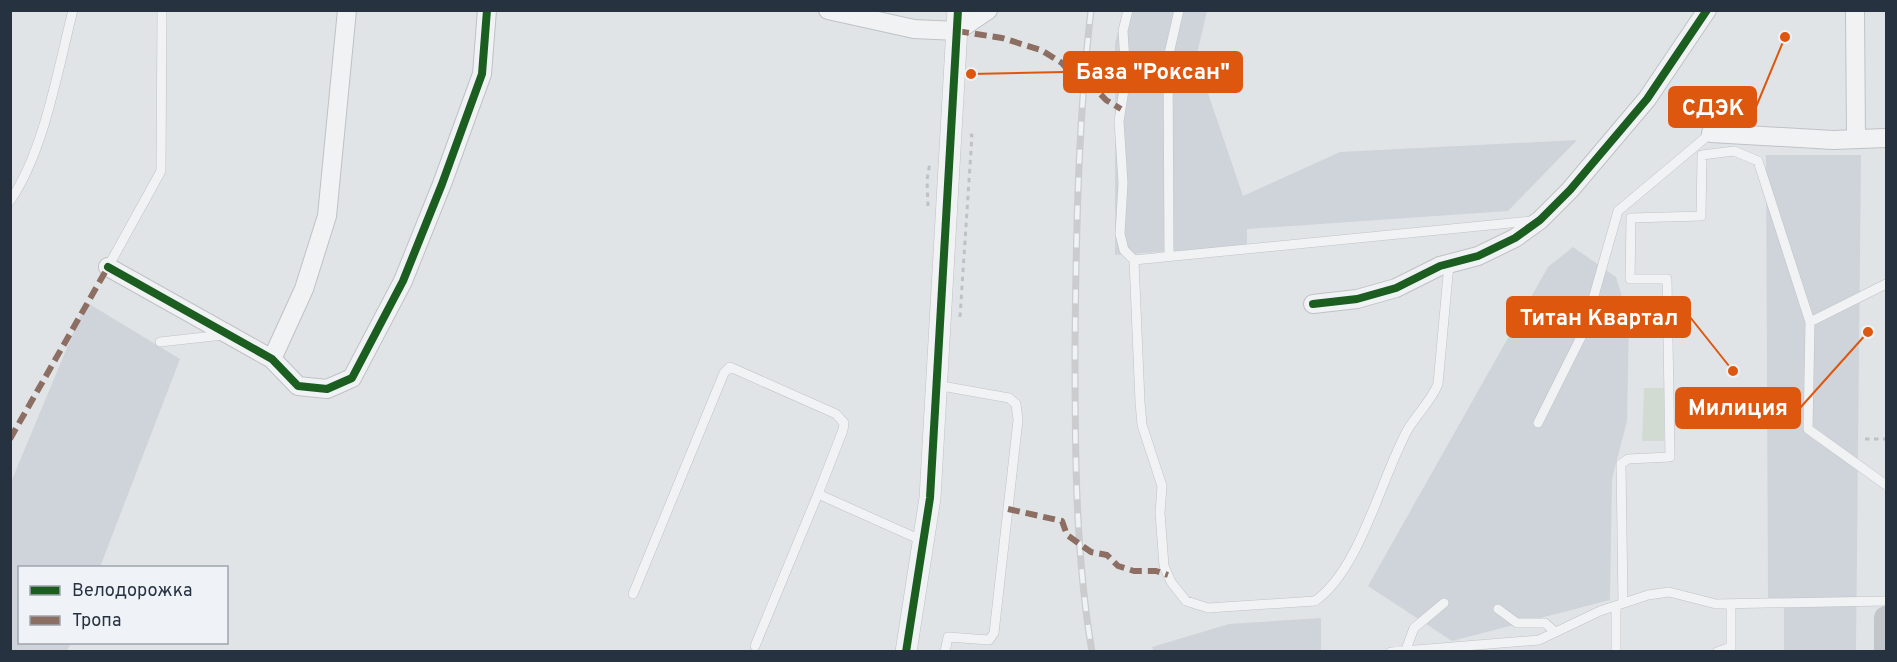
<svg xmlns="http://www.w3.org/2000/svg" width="1897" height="662" viewBox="0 0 1897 662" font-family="Overpass,sans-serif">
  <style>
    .built { fill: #cfd4da }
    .green { fill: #d2dbd2 }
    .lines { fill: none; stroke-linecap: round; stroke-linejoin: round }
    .service-casing { stroke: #bfc2c5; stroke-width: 10 }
    .minor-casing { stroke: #bfc2c5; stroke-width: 20 }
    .tertiary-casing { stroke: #bfc2c5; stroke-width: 22 }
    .path { stroke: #bfc2c5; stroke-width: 3; stroke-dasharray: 4.5 4.5; stroke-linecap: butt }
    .service { stroke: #f1f2f3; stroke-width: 9 }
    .minor { stroke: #f1f2f3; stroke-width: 18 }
    .tertiary { stroke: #f1f2f3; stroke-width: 21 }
    .secondary { stroke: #c2c5c9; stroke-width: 24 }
    .rail-casing { stroke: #caccce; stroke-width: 7 }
    .rail { stroke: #eff2f7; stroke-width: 4.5; stroke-dasharray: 14; stroke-linecap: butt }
    .quiet { stroke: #8d6e63; stroke-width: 6; stroke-dasharray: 12 6; stroke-linecap: butt }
    .cycleway-casing { stroke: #eff2f7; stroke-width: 11 }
    .cycleway { stroke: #1b5e20; stroke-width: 8 }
    .leader { fill: none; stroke: #de570f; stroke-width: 2 }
    .callout-dot { fill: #de570f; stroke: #eff2f7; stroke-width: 2 }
    .callout { fill: #de570f; stroke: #de570f; stroke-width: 2 }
    .callout-label { font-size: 22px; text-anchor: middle; font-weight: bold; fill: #fff }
  </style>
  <rect width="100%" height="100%" fill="#e1e4e7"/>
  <path class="built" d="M1123 11H1207L1196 58 1243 196 1340 152 1577 140 1508 211 1247 229V246L1115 255V43Z
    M1766 155H1861L1856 651H1784V604H1768Z
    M1573 247 1616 277 1629 319 1627 421 1612 479 1610 600 1452 641 1368 586 1548 267Z
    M86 302 180 359 100 567 20 568V642L71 643 67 651H11V482Z
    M1321 618V651L1154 652 1152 647 1229 624Z"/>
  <path class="green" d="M1644 388H1664V441H1642Z"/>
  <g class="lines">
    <defs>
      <path id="service" d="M1128 10 1123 31 1126 77 1119 121 1123 183 1120 234 1124 250 1134 260 1140 402 1142 425 1162 486 1160 513 1164 566 1171 582 1186 601 1208 608 1315 601C1360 570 1381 478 1408 429 1418 413 1431 401 1438 384L1449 264
        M10 201C44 152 58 69 73 10
        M1169 256 1168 58 1179 10
        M1134 260 1532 221
        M108 267 161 171 162 10
        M1886 284 1810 322 1808 429 1886 485
        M160 342 223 335
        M936 385 1009 398 1016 404 1018 420 994 633 989 640 948 637 945 652
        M1538 423 1584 331 1618 211 1711 133
        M633 594 724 373 730 367 836 414 844 423 843 430 818 494 923 541
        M1623 603 1621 464 1628 459 1670 457 1667 279H1630L1631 218 1701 216 1702 155 1734 151 1758 161 1810 322
        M1498 609 1517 623H1545L1555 632
        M755 646 818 494
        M1391 652 1539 640 1600 611 1648 595 1669 592 1716 604 1886 601
        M1405 652 1414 628 1444 603
        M1616 652V606
        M1717 652 1731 647
        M1731 652V604"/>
      <path id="minor" d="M828 10 914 29 957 31 988 10
        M1855 10 1856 139
        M1711 133 1833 140 1886 138
        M108 267 272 359 298 386 327 389 352 378 403 281 442 184 482 74 487 10
        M1313 304 1357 299 1396 288 1440 266 1478 256 1515 238 1540 220 1570 190 1647 99 1707 10
        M272 359 304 289 327 216 347 10"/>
      <path id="tertiary" d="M906 652 930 498 958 10"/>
    </defs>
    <use href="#service" class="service-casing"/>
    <use href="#minor" class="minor-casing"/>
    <use href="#tertiary" class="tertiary-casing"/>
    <path class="path" d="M928 206 927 180 930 162
      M960 317 972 135H969
      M1865 439H1886"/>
    <use href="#service" class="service"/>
    <use href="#minor" class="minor"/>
    <use href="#tertiary" class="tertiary"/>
    <path class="secondary" d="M1886 652V618"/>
    <defs>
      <path id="rail" d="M1091 10C1078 123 1076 234 1075 347 1075 449 1075 551 1092 652"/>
    </defs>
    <use href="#rail" class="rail-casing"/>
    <use href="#rail" class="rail"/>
    <path class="quiet" d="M957 31 1002 38 1041 50 1062 63 1071 74 1089 82 1106 100 1121 109
      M10 439 108 267
      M1008 509 1062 521 1067 535 1091 552 1107 555 1118 566 1134 571H1156L1168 575"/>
    <defs>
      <path id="cycleway" d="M108 267 272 359 298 386 327 389 352 378 403 281 442 184 482 74 487 10
        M1313 304 1357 299 1396 288 1440 266 1478 256 1515 238 1540 220 1570 190 1647 99 1707 10
        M906 652 930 498 958 10"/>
    </defs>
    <use href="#cycleway" class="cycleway-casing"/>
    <use href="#cycleway" class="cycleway"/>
  </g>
  <path class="leader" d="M971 74L1064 72M1785 37L1756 107M1733 371L1690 317M1868 332L1800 408"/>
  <g class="callout-dot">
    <circle cx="971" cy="74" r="6"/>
    <circle cx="1785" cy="37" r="6"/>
    <circle cx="1733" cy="371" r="6"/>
    <circle cx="1868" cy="332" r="6"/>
  </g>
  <g class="callout">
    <rect x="1064" y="52" width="178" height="40" rx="6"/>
    <rect x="1669" y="87" width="87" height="40" rx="6"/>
    <rect x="1507" y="297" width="183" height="40" rx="6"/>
    <rect x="1676" y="388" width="124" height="40" rx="6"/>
  </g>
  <g class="callout-label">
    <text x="1153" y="79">База "Роксан"</text>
    <text x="1713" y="115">СДЭК</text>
    <text x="1599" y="325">Титан Квартал</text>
    <text x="1738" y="415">Милиция</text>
  </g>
  <rect width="1897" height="662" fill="none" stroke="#273241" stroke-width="24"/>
  <rect x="18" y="566" width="210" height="78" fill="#eff2f7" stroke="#9fa5ae" stroke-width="1.5"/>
  <rect x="30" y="586" width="30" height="9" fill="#1b5e20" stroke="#9fa5ae" stroke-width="1.5"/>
  <text x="72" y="596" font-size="18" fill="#273241">Велодорожка</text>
  <rect x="30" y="616" width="30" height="9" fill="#8d6e63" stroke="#9fa5ae" stroke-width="1.5"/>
  <text x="72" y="626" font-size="18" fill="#273241">Тропа</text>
</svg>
